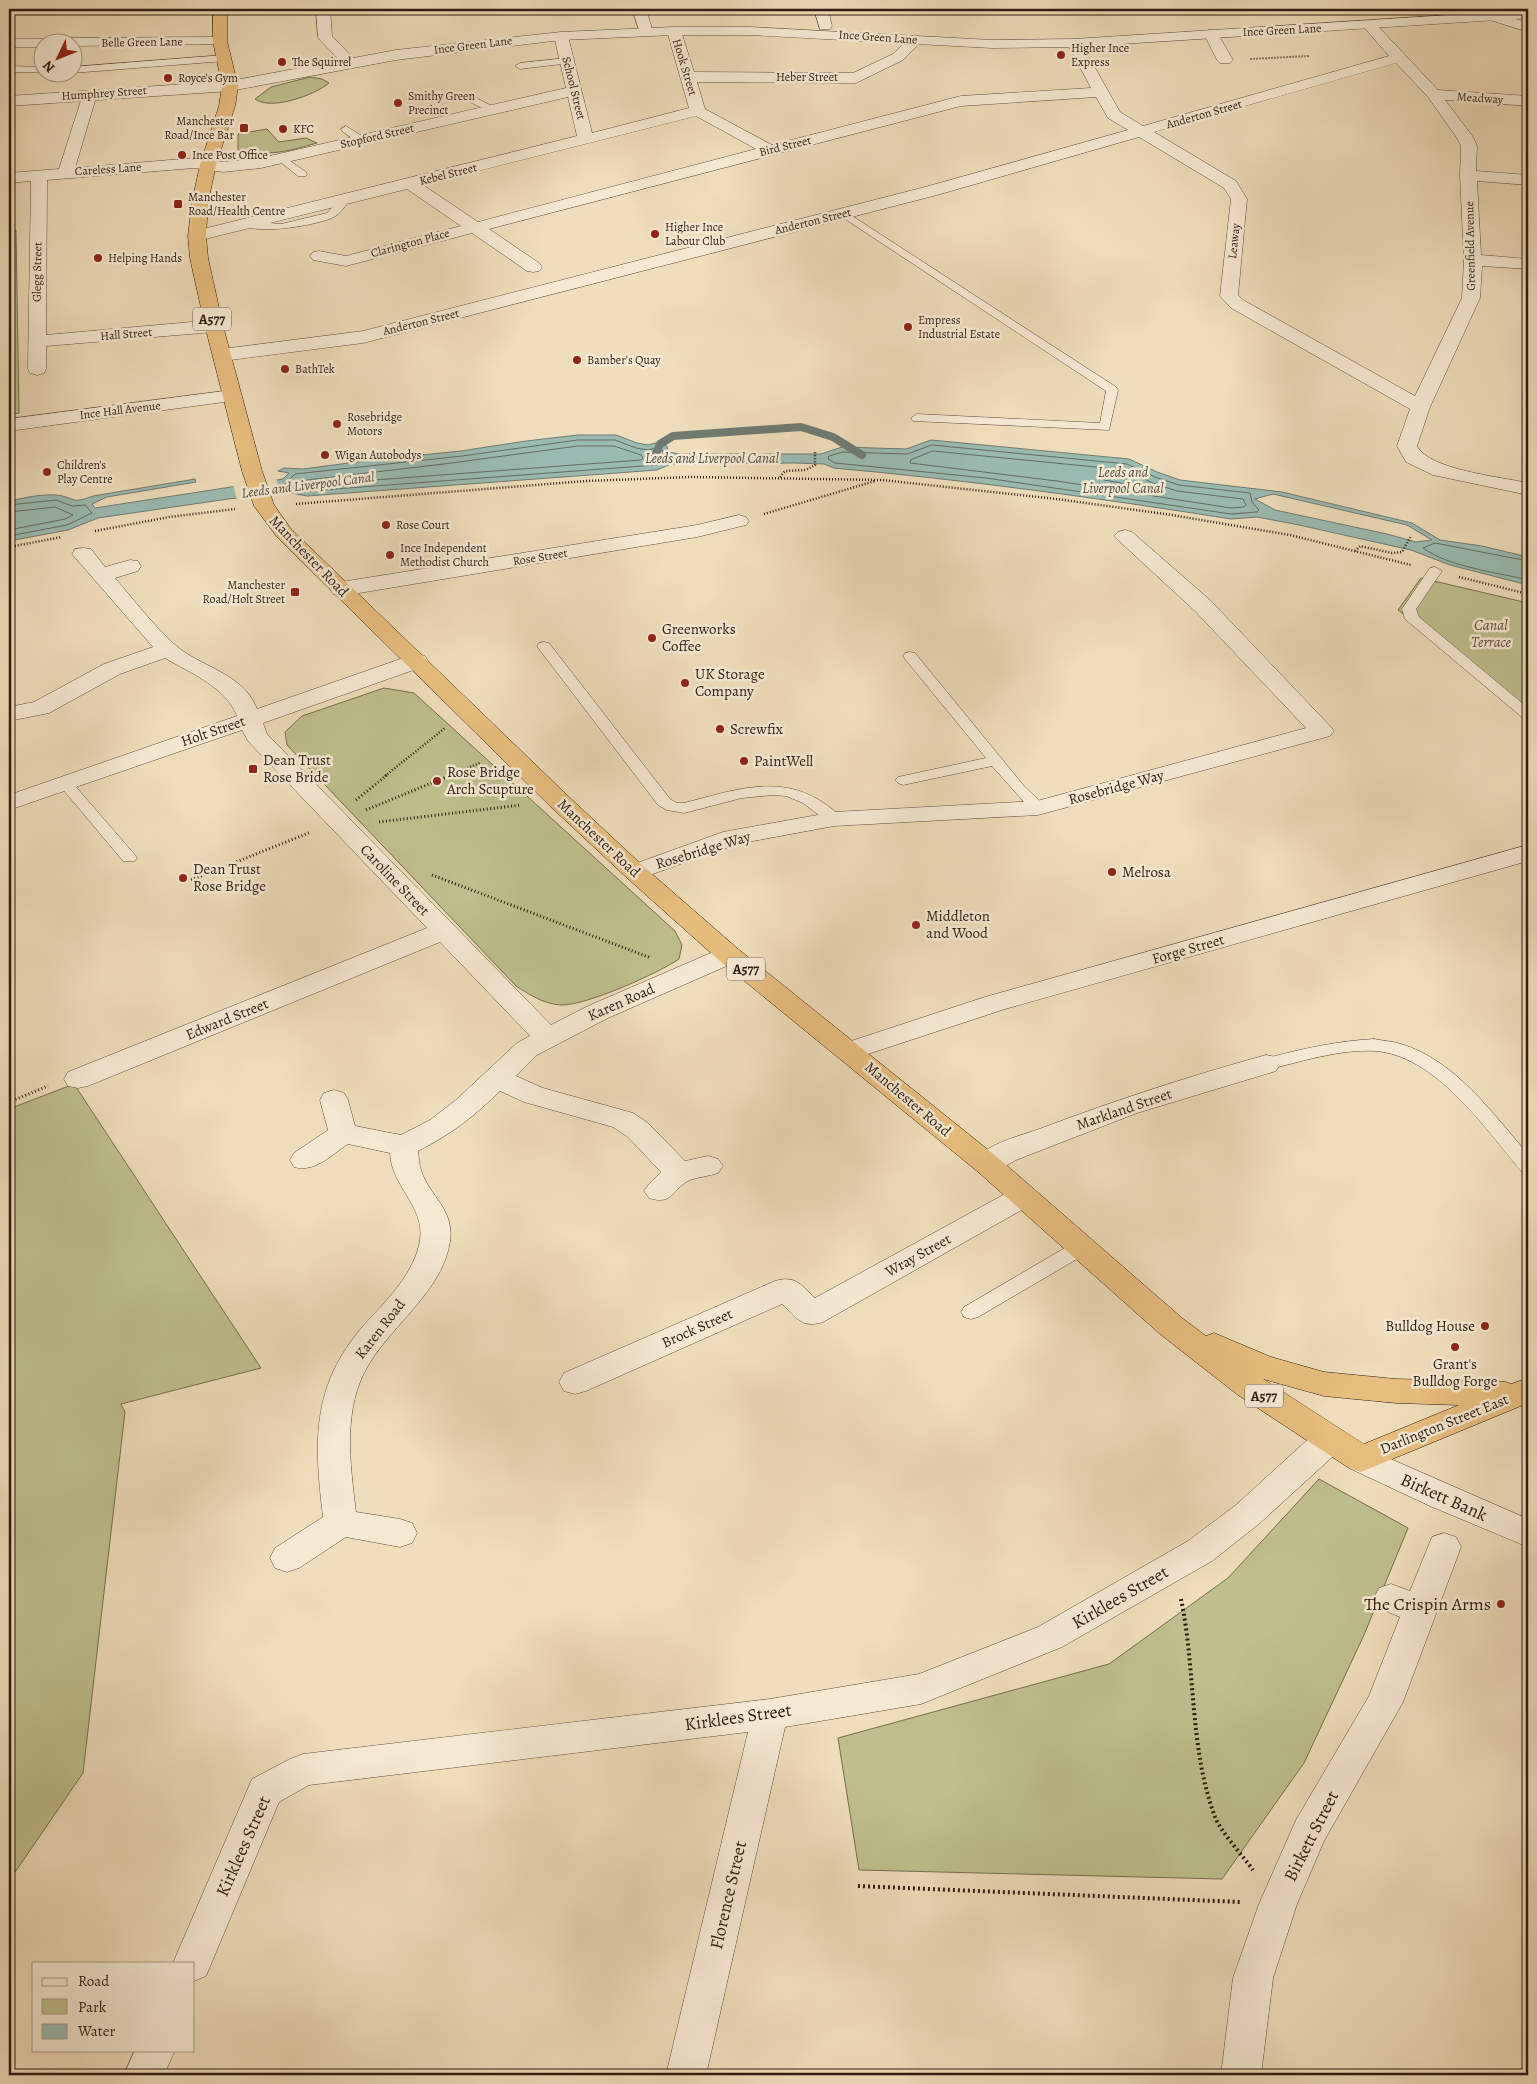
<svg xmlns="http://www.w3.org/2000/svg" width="1537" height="2084" viewBox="0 0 1537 2084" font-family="Alegreya,serif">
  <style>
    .green { fill: #bebf8d; stroke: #766e4f }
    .water { fill: #9abbb2; stroke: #6f7b72; fill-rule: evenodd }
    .pier { fill: #efddbb }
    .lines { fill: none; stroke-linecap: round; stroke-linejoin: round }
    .shore { stroke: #646c62; stroke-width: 1 }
    .stream { stroke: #6f7b72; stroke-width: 8 }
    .service-casing { stroke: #5e4c3c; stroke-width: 1 }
    .minor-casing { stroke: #5e4c3c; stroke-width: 1 }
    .tertiary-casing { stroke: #5e4c3c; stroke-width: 1 }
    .trunk-casing { stroke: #2e1c11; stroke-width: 1 }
    .path-far3 { stroke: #2e1c11; stroke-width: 2; stroke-dasharray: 0.5 1; stroke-linecap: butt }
    .path-far2 { stroke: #2e1c11; stroke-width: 2.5; stroke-dasharray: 1 2; stroke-linecap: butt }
    .path-far1 { stroke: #2e1c11; stroke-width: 3; stroke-dasharray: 1 2.5; stroke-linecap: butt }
    .path { stroke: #2e1c11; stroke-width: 4; stroke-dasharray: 2 3; stroke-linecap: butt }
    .service { fill: #f5e9d3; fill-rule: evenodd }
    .minor { fill: #f5e9d3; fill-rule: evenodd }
    .tertiary { fill: #f5e9d3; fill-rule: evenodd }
    .trunk { fill: #e8be7e; fill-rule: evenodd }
    .poi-dot { fill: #8f2418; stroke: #f5e9d3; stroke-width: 2 }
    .labels { text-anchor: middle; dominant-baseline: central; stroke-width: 5; stroke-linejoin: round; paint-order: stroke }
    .far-street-label { font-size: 12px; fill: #2e1c11; stroke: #f5e9d3 }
    .far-poi-label { font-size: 12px; fill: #2e1c11; stroke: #f5e9d3; text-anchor: start }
    .shield { fill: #f5e9d3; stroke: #6a5a4b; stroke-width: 1 }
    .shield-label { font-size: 14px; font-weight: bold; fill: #2e1c11 }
    .far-water-label { font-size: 14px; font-style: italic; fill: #4e4c41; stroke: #f5e9d3 }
    .street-label { font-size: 15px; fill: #2e1c11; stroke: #f5e9d3 }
    .park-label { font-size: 15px; font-style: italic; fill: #594d36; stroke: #f5e9d3 }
    .poi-label { font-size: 15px; fill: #2e1c11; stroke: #f5e9d3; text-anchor: start }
    .near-street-label { font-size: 18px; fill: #2e1c11; stroke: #f5e9d3 }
    .near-poi-label { font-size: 18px; fill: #2e1c11; stroke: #f5e9d3; text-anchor: end }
  </style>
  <rect width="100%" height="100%" fill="#efddbb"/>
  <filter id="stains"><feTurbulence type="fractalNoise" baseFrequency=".004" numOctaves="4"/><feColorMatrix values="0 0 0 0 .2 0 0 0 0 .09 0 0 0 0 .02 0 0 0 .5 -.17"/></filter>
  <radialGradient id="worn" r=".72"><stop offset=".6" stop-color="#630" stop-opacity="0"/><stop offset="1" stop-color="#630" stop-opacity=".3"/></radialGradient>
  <path class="green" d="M310 77 322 79 329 83C315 95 271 111 255 99L271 87Z
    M267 129 279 142 306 138 317 143C285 152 272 156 238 150V134Z
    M9 230H16L19 413 9 415Z
    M1421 578 1528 603V707H1522L1398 610Z
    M384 688 414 693 675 931 682 945 679 959C659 973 585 1006 561 1005 544 1004 530 995 516 986L287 745 285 732 302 716Z
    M74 1084 261 1368 121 1404 125 1412 83 1773 9 1881V1109Z
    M1319 1479 1408 1528 1364 1635 1304 1763 1222 1879 859 1870 838 1738 1109 1664 1228 1578Z"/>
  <path class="water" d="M578 435H616L637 443 648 445 655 443 667 446 668 452 680 454H821L842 447 906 449 931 440 1129 459 1157 472 1180 480 1282 492 1412 523 1440 540 1482 546 1528 557V585L1450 565 1411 550 1299 525 1257 517 1231 519C1099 498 967 480 834 468L824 464 795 463 671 464 657 470 307 496 291 493 228 499 98 518 68 530 9 541V501C24 498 40 494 56 495 76 497 69 505 93 496L195 479 196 482 107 497 92 504 95 508 283 479 289 473 278 471 284 468 303 469 372 460 461 451 526 441ZM1273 494 1407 525 1432 540 1416 542 1387 534 1275 510 1255 499Z"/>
  <path class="pier" d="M276 478 281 496 237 501 233 484Z"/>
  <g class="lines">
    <path class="shore" d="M578 440H615L636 448 648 450 656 448 662 450 667 459 656 465 308 491 285 488 283 486 295 474 462 456Z
      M932 445 1127 464 1155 477 1179 485 1250 493 1252 502 1259 510 1257 512 1231 514 986 478 835 463 828 459 829 456 843 452 907 454Z
      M578 446H614L641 455 643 458 641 460 308 485 305 483 307 480 444 464Z
      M933 451 1126 470 1153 483 1177 491 1243 499 1246 505 1244 507 1231 508 1057 481 910 463 911 460Z
      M1105 475 1124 477 1129 482 1126 484 1104 480 1102 477Z
      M9 505 56 500 72 506 85 505 92 513 67 525 9 536
      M9 512 55 507 73 515 65 519 9 530
      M1528 561 1435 543 1423 548C1449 567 1496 572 1528 580"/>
    <path class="stream" d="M655 456 660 444 673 436 801 427 833 437 862 455"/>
    <defs>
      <path id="service" d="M225 55 228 56V60L225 61 72 73 70 72H72V67Z
        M567 58 570 59V63L520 69 515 66 520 63Z
        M9 66 42 67 44 72H9Z
        M474 97 494 107 495 109 490 112 470 102V98Z
        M346 126 365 138V142H357L342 131 341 129Z
        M283 156 306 172 307 174 306 176H298L279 161 278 159 279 157Z
        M345 197 350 200C346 205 340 214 334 217 319 225 254 236 242 224L247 221 281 224 327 213 341 198Z
        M843 210 1116 387 1118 390 1109 430 913 421 911 418 917 414 1100 423 1106 391 839 215 838 213 839 211Z
        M1435 567 1442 571 1416 609 1419 617 1528 708V719L1523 718 1405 619 1402 609 1430 568Z
        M544 642 549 643 670 799 677 803H684C731 791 781 772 825 804 831 808 838 813 842 819L840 822H828L803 803 786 796 773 795 742 798 684 813 667 810 658 805 539 649 537 646 539 643Z
        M910 652 915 653 1024 786 1044 805 1046 808 1044 811H1032L992 766 903 785 898 783 895 780 898 777 986 758 905 659 903 656 905 653Z
        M65 778 70 780 135 855 137 858 135 861H123L60 786 57 783 60 780Z
        M1374 1039C1383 1041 1392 1041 1401 1044 1455 1060 1492 1113 1528 1154V1172L1521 1171C1485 1128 1435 1055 1375 1051 1339 1049 1300 1062 1266 1070L1260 1068 1257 1064 1260 1060C1297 1050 1335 1041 1374 1039Z
        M1082 1240 1089 1242 1092 1247 1089 1252 978 1317 971 1319 964 1317 961 1312 964 1307 1075 1242Z"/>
      <path id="minor" d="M316 9H330L332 36 355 60 358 63 355 66H345L320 40 318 37Z
        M632 9H646L653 32 651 35H641Z
        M814 9H828L832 26 830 29H820Z
        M1477 9H1493L1500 14 1528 23V32L1490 20Z
        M1369 21 1374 22 1438 90 1528 96V106L1445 100 1473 137 1477 146 1476 171 1528 175V185L1477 181 1481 255 1528 259V269L1482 266 1480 298 1430 407 1417 446C1429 470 1502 477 1528 483V495L1433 475 1406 462 1397 446 1410 409 1231 308 1220 296 1231 199 1224 188 1139 137 937 195 363 343 222 361 215 359 213 355 215 351 222 349 363 331 925 187 1128 130 1108 118 1096 97 961 106 489 229 539 263 542 267 539 271 533 272 527 271 472 233 346 266 313 260 310 256 313 252 319 251 346 256 461 226 407 189 197 241 191 240 188 236 191 232 577 136 568 97 261 168 223 172 194 168 47 180 46 335 214 320 221 322 223 326 221 330 214 332 46 346V369L44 373 37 375 30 373 28 369 31 181 9 183V173L59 169 84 91H94L97 94 75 168 194 158 223 162 261 158 566 88 554 36 556 33H566L568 36 592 133 689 108 667 31 669 28H679L681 31 694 72 853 73 893 54 910 37H920L922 40 920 43 903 60 856 83 697 82 705 109 772 145 961 96 1091 88 1067 43 1069 40H1079L1081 43 1120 112 1143 126 1389 56 1362 25 1364 22ZM1396 63 1428 97 1457 138 1461 146 1460 175 1464 260 1462 298 1415 396 1243 300 1238 295 1247 199 1236 181 1154 132ZM696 116 756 149 478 222 423 185Z
        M1211 30 1216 31 1218 34 1233 60 1230 63H1220L1217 60 1204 34 1206 31Z
        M232 390 239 392 242 396 239 400 9 431V419Z
        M739 515 746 517 749 521 746 525 697 537 341 596 333 594 330 589 333 584 341 582 697 525Z
        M1125 530 1132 532 1211 601 1330 726 1334 731 1330 736 1038 815 834 826 737 844 644 877 635 880 626 877 622 872 626 867 723 832 834 812 1037 801 1306 728 1195 611 1118 540 1114 536 1118 532Z
        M83 548 91 549 105 567 130 560 138 561 141 566 138 571 115 578C134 600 153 625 174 644 199 667 244 673 257 709L409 656 417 654 425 656 428 661 425 666 263 723 267 734 551 1025 588 1006 720 949 729 947 738 949 742 955 738 961 608 1018 537 1055 516 1076 543 1088 633 1113 648 1123 685 1161 708 1156 718 1159 723 1166 718 1173C709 1176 699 1177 690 1180 672 1188 674 1206 649 1198L644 1191 649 1184 661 1172 628 1137 613 1127 524 1102 500 1091C472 1118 453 1133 418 1151 419 1157 419 1164 421 1170 429 1196 455 1209 450 1242 442 1291 394 1323 369 1364 342 1408 350 1463 356 1512L400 1519 412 1523 417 1533 412 1543 400 1547 346 1537 299 1568 287 1572 275 1568 270 1558 275 1548 323 1517C314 1441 311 1386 364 1325 386 1301 415 1273 420 1240 425 1206 391 1186 390 1153L348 1144C331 1155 315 1173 294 1167L290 1160 294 1153 328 1130 320 1100 324 1093 334 1090 344 1093 348 1100 355 1126 401 1135 430 1120 456 1100 517 1043 530 1036 440 942 88 1086 78 1088 68 1086 64 1079 68 1072 427 928 248 741 242 730 9 810V795L237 716C226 687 190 673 165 658L120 674 49 713 9 721V707L34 702 104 664 153 647 72 554 75 549Z
        M1528 845V861L1005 1009 859 1057 849 1060 839 1057 835 1051 839 1045 985 997Z
        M1266 1055 1276 1057 1280 1064 1276 1071 1137 1113 1016 1160 997 1171 987 1174 977 1171 972 1164C985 1143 1021 1136 1042 1128 1116 1100 1190 1076 1266 1055Z
        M1024 1186 1034 1189 1039 1196 1034 1203 823 1322C802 1329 796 1317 782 1304L586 1391 575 1394 564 1391 559 1382 564 1373 775 1281C796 1275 801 1285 815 1298L1014 1189Z
        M1329 1427 1341 1431 1345 1440 1341 1449 1260 1523 1212 1561 1062 1647 921 1704 785 1727 706 2075H666L748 1732 309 1785 279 1802 206 1976 194 1981V1963H173L252 1779 290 1759 303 1754 770 1699 919 1674 1038 1627 1188 1541 1236 1505 1317 1431Z
        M1444 1533 1456 1537 1461 1547 1403 1702 1324 1841 1297 1904 1273 1978 1261 2075H1221L1233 1978 1259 1904 1296 1820 1369 1696 1400 1617 1379 1608 1374 1598 1379 1588 1391 1584 1410 1591 1432 1537Z
        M135 2050H175L164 2075H124Z"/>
      <path id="tertiary" d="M1528 10V18L1074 47 992 48 750 35H674L561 40 396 60 230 91 9 106V96L230 81 396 50 561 32 674 27H750L992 40 1074 39Z
        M220 37 225 38 227 41 225 44 72 46V42H58L60 39 65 38Z
        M9 39H42L49 42H42V47H9Z
        M1361 1446 1528 1519V1547L1430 1506 1349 1468 1345 1459 1349 1450Z"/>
      <path id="trunk" d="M213 9H227V41L238 86 235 106 216 165 208 202 206 236 208 258 223 326 262 471 274 505 291 529 568 796 644 867 738 949 997 1157 1182 1318 1206 1336 1214 1333 1271 1357 1324 1372 1396 1379 1506 1382 1511 1384 1528 1378V1403L1361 1472 1349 1468 1238 1395 1160 1334 977 1171 720 961 626 877 550 806 277 537 254 506 242 471 205 326 190 258 188 236 192 202 200 165 219 106 222 86 213 41ZM1263 1379 1324 1396 1396 1403 1459 1405 1364 1444Z"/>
    </defs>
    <use href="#service" class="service-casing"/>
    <use href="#minor" class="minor-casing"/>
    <use href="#tertiary" class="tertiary-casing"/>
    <use href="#trunk" class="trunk-casing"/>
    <path class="path-far3" d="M1250 59 1309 56"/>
    <path class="path-far2" d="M780 477 785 471 806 470 815 465V451
      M296 504 586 481 691 477 882 480 1057 499 1172 515 1290 535 1411 565
      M764 514 875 481
      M95 531 169 517 235 509
      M9 547 62 537
      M1355 551 1360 546 1392 553 1402 552 1411 536
      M1459 577 1528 594
      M385 776 445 728
      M448 776 480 763"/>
    <path class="path-far1" d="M356 800 387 775
      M366 810 451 775
      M379 822 521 805
      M432 875 651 958
      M191 880 311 832
      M9 1102 48 1086"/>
    <path class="path" d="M1181 1599C1196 1671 1189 1747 1215 1817 1221 1832 1243 1856 1253 1870
      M858 1886 1240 1902"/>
    <use href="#service" class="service"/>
    <use href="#minor" class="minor"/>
    <use href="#tertiary" class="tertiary"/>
    <use href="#trunk" class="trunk"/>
  </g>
  <g class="poi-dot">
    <circle cx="1061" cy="55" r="5"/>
    <circle cx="282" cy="62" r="5"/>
    <circle cx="168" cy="78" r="5"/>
    <circle cx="398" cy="103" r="5"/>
    <rect x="239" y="123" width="10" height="10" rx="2.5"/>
    <circle cx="283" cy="129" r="5"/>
    <circle cx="182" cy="155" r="5"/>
    <rect x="173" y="199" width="10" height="10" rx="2.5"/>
    <circle cx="655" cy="234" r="5"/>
    <circle cx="98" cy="258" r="5"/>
    <circle cx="908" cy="327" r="5"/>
    <circle cx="577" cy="360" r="5"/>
    <circle cx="285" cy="369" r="5"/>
    <circle cx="337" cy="424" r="5"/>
    <circle cx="325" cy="455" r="5"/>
    <circle cx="47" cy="472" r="5"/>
    <circle cx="386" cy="525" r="5"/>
    <circle cx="390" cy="555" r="5"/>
    <rect x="290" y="587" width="10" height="10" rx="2.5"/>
    <circle cx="652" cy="638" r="5"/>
    <circle cx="685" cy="683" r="5"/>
    <circle cx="720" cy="729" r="5"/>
    <circle cx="744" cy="761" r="5"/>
    <rect x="248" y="764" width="10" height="10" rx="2.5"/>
    <circle cx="437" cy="781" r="5"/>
    <circle cx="1112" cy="872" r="5"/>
    <circle cx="183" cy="878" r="5"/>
    <circle cx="916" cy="925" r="5"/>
    <circle cx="1485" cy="1326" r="5"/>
    <circle cx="1455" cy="1347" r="5"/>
    <circle cx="1501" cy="1604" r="5"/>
  </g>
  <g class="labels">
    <g class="far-street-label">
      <text transform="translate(1282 30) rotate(-3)">Ince Green Lane</text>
      <text transform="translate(878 37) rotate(4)">Ince Green Lane</text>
      <text transform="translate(142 42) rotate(-1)">Belle Green Lane</text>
      <text transform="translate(473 45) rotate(-7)">Ince Green Lane</text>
      <text transform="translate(685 67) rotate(73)">Hook Street</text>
      <text x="807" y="77">Heber Street</text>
      <text transform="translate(574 88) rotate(76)">School Street</text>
      <text transform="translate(104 93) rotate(-4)">Humphrey Street</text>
      <text transform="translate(1480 98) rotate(4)">Meadway</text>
      <text transform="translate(1204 114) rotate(-16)">Anderton Street</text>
      <text transform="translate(377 136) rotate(-13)">Stopford Street</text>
      <text transform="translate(785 146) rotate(-14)">Bird Street</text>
      <text transform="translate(108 169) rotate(-4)">Careless Lane</text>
      <text transform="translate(448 174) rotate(-14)">Kebel Street</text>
      <text transform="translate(813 221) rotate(-14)">Anderton Street</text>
      <text transform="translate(1234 241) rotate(-84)">Leaway</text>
      <text transform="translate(410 243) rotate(-15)">Clarington Place</text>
      <text transform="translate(1470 246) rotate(-91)">Greenfield Avenue</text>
      <text transform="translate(37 272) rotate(-89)">Glegg Street</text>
      <text transform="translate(421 322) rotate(-14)">Anderton Street</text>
      <text transform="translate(126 334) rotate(-5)">Hall Street</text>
      <text transform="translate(120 410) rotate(-7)">Ince Hall Avenue</text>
      <text transform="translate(540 557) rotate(-9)">Rose Street</text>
    </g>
    <g class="far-poi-label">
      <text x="1071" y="48">Higher Ince<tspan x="1071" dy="14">Express</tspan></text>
      <text x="292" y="62">The Squirrel</text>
      <text x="178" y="78">Royce's Gym</text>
      <text x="408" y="96">Smithy Green<tspan x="408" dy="14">Precinct</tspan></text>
      <text x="234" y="121" text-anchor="end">Manchester<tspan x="234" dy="14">Road/Ince Bar</tspan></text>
      <text x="293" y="129">KFC</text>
      <text x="192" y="155">Ince Post Office</text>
      <text x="188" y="197">Manchester<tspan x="188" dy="14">Road/Health Centre</tspan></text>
      <text x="665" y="227">Higher Ince<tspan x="665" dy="14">Labour Club</tspan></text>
      <text x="108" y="258">Helping Hands</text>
      <text x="918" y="320">Empress<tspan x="918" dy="14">Industrial Estate</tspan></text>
      <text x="587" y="360">Bamber's Quay</text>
      <text x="295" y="369">BathTek</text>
      <text x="347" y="417">Rosebridge<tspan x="347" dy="14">Motors</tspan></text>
      <text x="335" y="455">Wigan Autobodys</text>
      <text x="57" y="465">Children's<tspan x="57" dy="14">Play Centre</tspan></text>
      <text x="396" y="525">Rose Court</text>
      <text x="400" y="548">Ince Independent<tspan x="400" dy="14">Methodist Church</tspan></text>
      <text x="285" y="585" text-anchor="end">Manchester<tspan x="285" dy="14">Road/Holt Street</tspan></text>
    </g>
    <g class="shield">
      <rect x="193" y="307.5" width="38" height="23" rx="4"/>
      <rect x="727" y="957.5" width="38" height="23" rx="4"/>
      <rect x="1245" y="1384.5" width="38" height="23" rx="4"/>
    </g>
    <g class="shield-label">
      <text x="212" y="319">A577</text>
      <text x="746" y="969">A577</text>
      <text x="1264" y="1396">A577</text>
    </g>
    <g class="far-water-label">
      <text x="712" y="458">Leeds and Liverpool Canal</text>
      <text x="1123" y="472">Leeds and<tspan x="1123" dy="16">Liverpool Canal</tspan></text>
      <text transform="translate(308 485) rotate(-7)">Leeds and Liverpool Canal</text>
    </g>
    <g class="street-label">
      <text transform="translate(309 556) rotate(46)">Manchester Road</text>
      <text transform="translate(213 731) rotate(-19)">Holt Street</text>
      <text transform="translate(1116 787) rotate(-15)">Rosebridge Way</text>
      <text transform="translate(599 838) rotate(43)">Manchester Road</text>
      <text transform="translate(703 850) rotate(-17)">Rosebridge Way</text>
      <text transform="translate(395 880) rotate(46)">Caroline Street</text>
      <text transform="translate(1188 949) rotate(-16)">Forge Street</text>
      <text transform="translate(621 1002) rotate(-24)">Karen Road</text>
      <text transform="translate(227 1019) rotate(-22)">Edward Street</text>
      <text transform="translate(908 1099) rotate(40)">Manchester Road</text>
      <text transform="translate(1124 1109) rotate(-19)">Markland Street</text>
      <text transform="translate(918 1255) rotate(-29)">Wray Street</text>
      <text transform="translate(697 1328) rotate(-24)">Brock Street</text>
      <text transform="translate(380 1329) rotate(-52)">Karen Road</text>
      <text transform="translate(1444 1424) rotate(-22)">Darlington Street East</text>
    </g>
    <g class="park-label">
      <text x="1491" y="625">Canal<tspan x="1491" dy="17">Terrace</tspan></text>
    </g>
    <g class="poi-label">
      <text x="662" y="629">Greenworks<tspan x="662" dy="17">Coffee</tspan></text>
      <text x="695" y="674">UK Storage<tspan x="695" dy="17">Company</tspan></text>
      <text x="730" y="729">Screwfix</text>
      <text x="263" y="760">Dean Trust<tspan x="263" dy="17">Rose Bride</tspan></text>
      <text x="754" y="761">PaintWell</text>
      <text x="447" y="772">Rose Bridge<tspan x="447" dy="17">Arch Scupture</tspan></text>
      <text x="193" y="869">Dean Trust<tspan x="193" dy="17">Rose Bridge</tspan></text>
      <text x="1122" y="872">Melrosa</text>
      <text x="926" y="916">Middleton<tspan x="926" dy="17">and Wood</tspan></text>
      <text x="1475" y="1326" text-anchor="end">Bulldog House</text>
      <text x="1455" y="1364" text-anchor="middle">Grant's<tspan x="1455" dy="17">Bulldog Forge</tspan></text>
    </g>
    <g class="near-street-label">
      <text transform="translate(1444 1497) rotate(24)">Birkett Bank</text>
      <text transform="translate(1120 1597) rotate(-30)">Kirklees Street</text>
      <text transform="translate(738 1717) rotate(-8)">Kirklees Street</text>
      <text transform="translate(1311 1836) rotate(-63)">Birkett Street</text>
      <text transform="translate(243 1846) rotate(-66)">Kirklees Street</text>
      <text transform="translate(728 1895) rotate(-77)">Florence Street</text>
    </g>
    <g class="near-poi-label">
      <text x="1491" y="1604">The Crispin Arms</text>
    </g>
  </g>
  <rect width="1537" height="2084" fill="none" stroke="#efddbb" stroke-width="30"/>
  <rect x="10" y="10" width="1517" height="2064" fill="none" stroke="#2e1c11" stroke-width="2.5"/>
  <rect x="15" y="15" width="1507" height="2054" fill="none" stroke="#2e1c11"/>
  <rect x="32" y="1962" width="162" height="90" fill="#f5e9d3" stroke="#a59785"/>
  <rect x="42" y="1978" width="25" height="8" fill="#f5e9d3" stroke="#a59785"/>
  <text x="78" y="1986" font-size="15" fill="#2e1c11">Road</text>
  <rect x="42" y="1999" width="25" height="15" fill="#bebf8d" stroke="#a59785"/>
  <text x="78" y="2012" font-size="15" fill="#2e1c11">Park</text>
  <rect x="42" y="2024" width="25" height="15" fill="#9abbb2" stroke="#a59785"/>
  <text x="78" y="2036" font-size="15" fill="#2e1c11">Water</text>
  <g transform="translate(58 58) rotate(227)"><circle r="24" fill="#f5e9d3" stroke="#a59785"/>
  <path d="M0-4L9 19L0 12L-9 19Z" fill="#8f2418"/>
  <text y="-8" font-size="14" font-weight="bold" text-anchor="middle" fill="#2e1c11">N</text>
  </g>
  <rect width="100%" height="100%" filter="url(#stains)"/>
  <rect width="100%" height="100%" fill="url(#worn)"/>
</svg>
